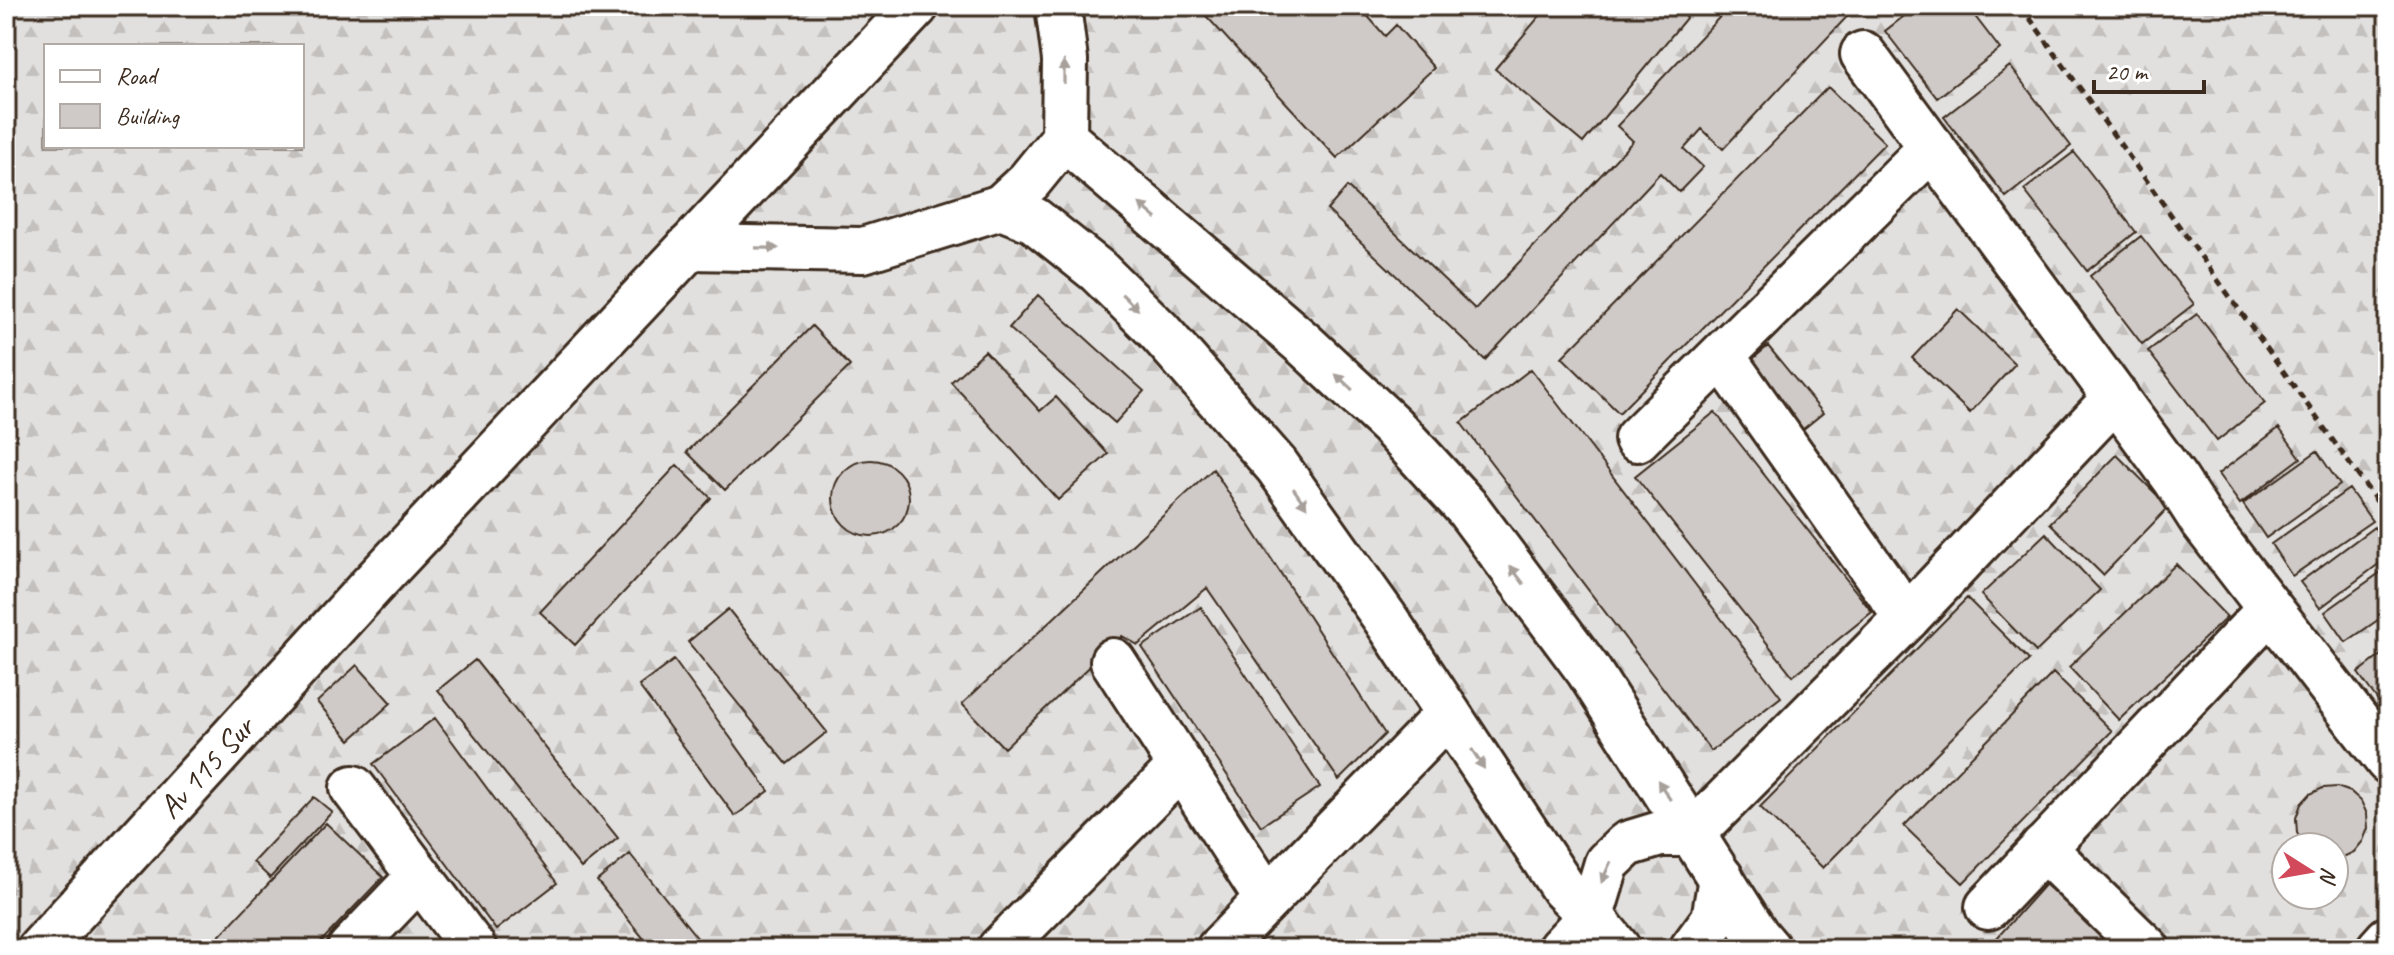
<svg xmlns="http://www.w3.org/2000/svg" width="2394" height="955" viewBox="0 0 2394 955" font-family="Caveat,sans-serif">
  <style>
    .forest { fill: url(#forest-firs); stroke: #8e857e; stroke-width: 2; fill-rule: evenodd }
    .building { fill: #cfcac7; stroke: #3b2a1e; stroke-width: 2 }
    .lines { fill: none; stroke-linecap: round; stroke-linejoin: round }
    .street-casing { stroke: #3b2a1e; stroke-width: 50 }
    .path { stroke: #3b2a1e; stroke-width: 5; stroke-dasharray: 8 6; stroke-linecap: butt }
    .street { stroke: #fff; stroke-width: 44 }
    .oneway { fill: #a79f9a }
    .labels { text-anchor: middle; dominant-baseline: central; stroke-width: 6; stroke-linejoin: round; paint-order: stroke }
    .street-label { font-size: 32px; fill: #3b2a1e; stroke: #fff }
  </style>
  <defs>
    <pattern id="forest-firs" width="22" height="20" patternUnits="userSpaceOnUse" patternTransform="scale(2)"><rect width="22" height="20" fill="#e2e0de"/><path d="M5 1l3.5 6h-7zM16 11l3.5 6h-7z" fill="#c3c0be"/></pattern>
  </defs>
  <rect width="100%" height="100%" fill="#fff"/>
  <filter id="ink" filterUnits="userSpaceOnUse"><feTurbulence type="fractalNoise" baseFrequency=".0125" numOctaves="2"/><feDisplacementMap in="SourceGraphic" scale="16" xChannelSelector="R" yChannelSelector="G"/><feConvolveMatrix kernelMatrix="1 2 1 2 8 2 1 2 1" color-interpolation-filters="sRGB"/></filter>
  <g filter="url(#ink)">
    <path class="forest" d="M6 6H2388V949H6ZM46 46H302V146H46ZM2286 847H2334V895H2286Z"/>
    <path class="building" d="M1197 6H1359L1385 36 1396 25 1434 68 1337 158Z
      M1548 6H1696L1583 143 1495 69Z
      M1730 6H1857L1723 149 1702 129 1684 149 1703 167 1679 192 1660 173 1485 360 1327 210 1347 187 1475 309 1633 141 1617 126Z
      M1917 6H1967L2000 49 1937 98 1885 31Z
      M2010 66 2071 146 2006 197 1944 117Z
      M1828 87 1885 143 1619 413 1562 357Z
      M2074 152 2136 232 2087 271 2024 190Z
      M2141 236 2194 304 2142 344 2090 276Z
      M1038 295 1144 391 1115 423 1009 328Z
      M1958 309 2015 364 1970 413 1912 358Z
      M2197 314 2265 403 2217 441 2148 351Z
      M812 326 850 366 725 490 687 452Z
      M1768 346 1823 413 1802 430 1747 364Z
      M985 351 1040 411 1056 397 1108 454 1058 500 951 382Z
      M1531 369 1781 697 1711 751 1461 423Z
      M1715 412 1872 612 1793 676 1635 476Z
      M2279 428 2301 458 2240 504 2218 474Z
      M2317 451 2340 485 2266 538 2243 504Z
      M2117 455 2169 507 2103 575 2050 523Z
      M833 498a38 38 0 1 1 76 0a38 38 0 1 1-76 0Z
      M677 465 711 498 575 645 540 612Z
      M1213 469 1385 734 1339 780 1207 588 1138 645 1122 636 1004 748 962 704Z
      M2349 489 2372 521 2292 576 2271 544Z
      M2374 527 2388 546V557L2320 608 2300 582Z
      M2046 533 2100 590 2036 652 1981 595Z
      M2176 564 2227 617 2119 720 2069 667Z
      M2388 567V613L2346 642 2325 612Z
      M1967 598 2029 660 1823 868 1760 807Z
      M1201 607 1320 787 1261 826 1142 647Z
      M728 609 827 732 787 764 688 642Z
      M2388 650V702L2382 706 2358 673Z
      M475 660 618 838 581 868 438 690Z
      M674 660 769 791 735 816 639 686Z
      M357 665 391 703 350 740 317 702Z
      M2053 673 2112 731 1963 883 1904 826Z
      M2388 706V724L2379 713Z
      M435 718 557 883 496 930 373 764Z
      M2337 787 2351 792 2361 801 2367 814 2368 828 2363 841 2354 852 2341 858H2334V847H2306L2304 845 2297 833 2296 818 2301 804 2310 794 2323 788Z
      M314 797 332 812 270 878 253 862Z
      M326 823 383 877 314 949H207Z
      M630 854 706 949H652L597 881Z
      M2045 884 2117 949H1987Z"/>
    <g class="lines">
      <defs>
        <g id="street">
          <path d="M1058 6 1065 60 1064 138 1305 345 1392 426 1468 509 1588 670 1757 936 1768 949"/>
          <path d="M1863 54 2176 480 2203 522 2388 761"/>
          <path d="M1001 207 1029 181 1064 138"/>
          <path d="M689 247 863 250 1001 207 1034 220 1098 271 1159 331 1277 466 1385 618 1563 888 1591 916 1618 949"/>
          <path d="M1722 356 1907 618"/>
          <path d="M1637 439 1932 147"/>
          <path d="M1113 661 1267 899"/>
          <path d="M353 788 474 949"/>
          <path d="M2043 848 2147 949"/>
          <path d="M1988 907 2270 609"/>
          <path id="s1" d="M40 949 371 586 916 6"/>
          <path d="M350 949 419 877"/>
          <path d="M1000 949 1181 766"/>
          <path d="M1219 949 1448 714"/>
          <path d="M1560 949 1591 916 1607 863 1627 844 1660 834H1692L1907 618 2116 397"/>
          <path d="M1692 949 1714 919 1721 878"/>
          <path d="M2379 949 2388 939"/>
        </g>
      </defs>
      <use href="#street" class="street-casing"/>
      <path class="path" d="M2021 6 2388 517"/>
      <use href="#street" class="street"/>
    </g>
    <defs><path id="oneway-solid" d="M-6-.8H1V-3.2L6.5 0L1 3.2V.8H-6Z" transform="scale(2)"/></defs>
    <g class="oneway">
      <use href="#oneway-solid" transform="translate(1064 72) rotate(-90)"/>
      <use href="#oneway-solid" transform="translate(1148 211) rotate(-139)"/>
      <use href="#oneway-solid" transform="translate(767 248) rotate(1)"/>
      <use href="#oneway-solid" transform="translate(1130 302) rotate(44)"/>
      <use href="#oneway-solid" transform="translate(1344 382) rotate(-137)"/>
      <use href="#oneway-solid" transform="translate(1300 498) rotate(55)"/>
      <use href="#oneway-solid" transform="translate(1517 575) rotate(-127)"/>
      <use href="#oneway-solid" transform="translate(1478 759) rotate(57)"/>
      <use href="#oneway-solid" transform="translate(1664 790) rotate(-123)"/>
      <use href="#oneway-solid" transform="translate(1606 872) rotate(114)"/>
    </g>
  </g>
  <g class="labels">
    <g class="street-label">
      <text stroke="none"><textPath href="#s1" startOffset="246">Av 115 Sur</textPath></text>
    </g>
  </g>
  <rect width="2394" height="955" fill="none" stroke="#fff" stroke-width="32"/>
  <rect x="16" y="16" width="2362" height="923" fill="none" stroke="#3b2a1e" stroke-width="3" filter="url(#ink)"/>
  <rect x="44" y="44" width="260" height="104" fill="#ffffff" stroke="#b1aaa5" stroke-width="2"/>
  <rect x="60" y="70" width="40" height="12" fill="#ffffff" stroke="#b1aaa5" stroke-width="2"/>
  <text x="116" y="84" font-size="24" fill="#3b2a1e">Road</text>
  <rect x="60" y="104" width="40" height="24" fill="#cfcac7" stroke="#b1aaa5" stroke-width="2"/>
  <text x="116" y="124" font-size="24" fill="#3b2a1e">Building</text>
  <g transform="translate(2310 871) rotate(101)"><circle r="38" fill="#ffffff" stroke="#b1aaa5" stroke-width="2"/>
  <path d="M0-6L14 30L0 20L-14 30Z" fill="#d1495b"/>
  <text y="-12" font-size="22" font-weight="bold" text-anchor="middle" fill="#3b2a1e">N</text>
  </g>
  <path d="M2094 80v12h110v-12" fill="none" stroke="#3b2a1e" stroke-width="4"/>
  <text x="2106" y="80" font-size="24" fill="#3b2a1e" stroke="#ffffff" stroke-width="6" paint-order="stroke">20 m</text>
</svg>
